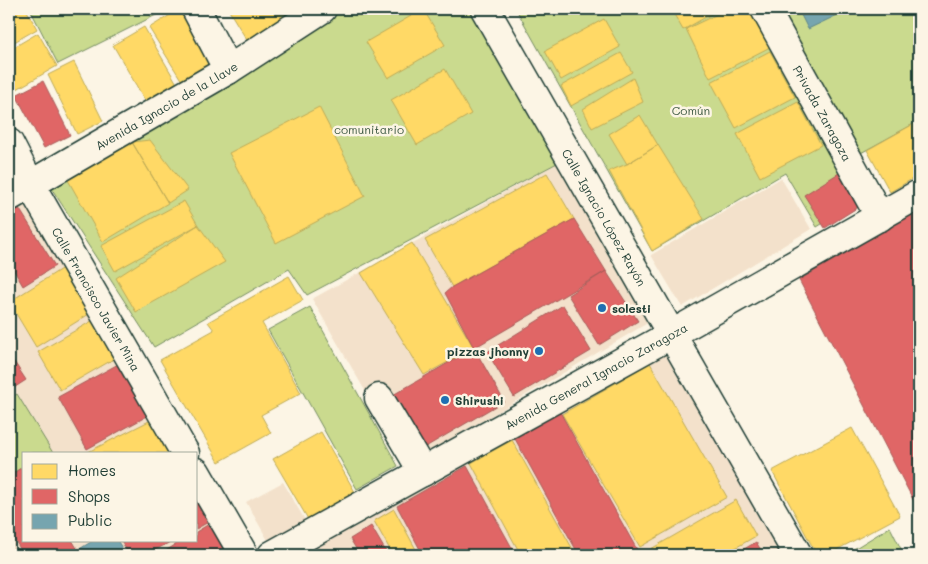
<svg xmlns="http://www.w3.org/2000/svg" width="928" height="564" viewBox="0 0 928 564" font-family="Mali,sans-serif">
  <style>
    .built { fill: #f3e1cb }
    .green { fill: #cada8e; stroke: #748c61 }
    .homes { fill: #ffd966; stroke: #bcaa57 }
    .shops { fill: #e06666; stroke: #a65a57 }
    .public { fill: #76a5af; stroke: #5c868a }
    .lines { fill: none; stroke-linecap: round; stroke-linejoin: round }
    .minor-casing { stroke: #1f3d34; stroke-width: 31 }
    .minor { stroke: #fcf5e5; stroke-width: 28 }
    .poi-dot { fill: #1f6fb2; stroke: #fcf5e5; stroke-width: 2 }
    .labels { text-anchor: middle; dominant-baseline: central; stroke-width: 5; stroke-linejoin: round; paint-order: stroke }
    .street-label { font-size: 12px; fill: #1f3d34; stroke: #fcf5e5 }
    .park-label { font-size: 12px; fill: #415c46; stroke: #fcf5e5 }
    .poi-label { font-size: 12px; font-weight: bold; fill: #1f3d34; stroke: #fcf5e5; text-anchor: start }
  </style>
  <rect width="100%" height="100%" fill="#fcf5e5"/>
  <filter id="ink" filterUnits="userSpaceOnUse"><feTurbulence type="fractalNoise" baseFrequency=".02" numOctaves="2"/><feDisplacementMap in="SourceGraphic" scale="10" xChannelSelector="R" yChannelSelector="G"/><feConvolveMatrix kernelMatrix="1 2 1 2 8 2 1 2 1" color-interpolation-filters="sRGB"/></filter>
  <g filter="url(#ink)">
    <path class="built" d="M559 162 651 321 408 465 312 299Z
      M781 178 811 229 682 307 651 255Z
      M27 204 175 453H24V540H196V489L236 555H9V215Z
      M661 347 781 555H296Z
      M283 482 310 529 273 549 246 502Z"/>
    <path class="green" d="M30 9H168L58 64Z
      M338 9H473L559 162 307 295 289 269 154 347 48 183 155 124Z
      M516 9H760L862 199 817 227 785 173 652 251Z
      M780 9H919V121L859 154Z
      M310 307 398 466 357 489 268 330Z
      M17 394 53 453H24V466L9 476V399Z
      M890 527 904 555H844Z"/>
    <path class="homes" d="M9 9H26L37 29 9 45Z
      M180 9H188L222 64 185 86 149 28Z
      M228 9H305L248 42Z
      M423 9 445 45 388 78 366 42Z
      M671 9H720L683 30Z
      M728 9H753L772 46 710 78 686 29Z
      M604 19 620 47 561 80 545 51Z
      M144 27 179 87 147 104 113 45Z
      M38 33 57 66 17 89 9 76V50Z
      M770 51 795 97 736 128 711 82Z
      M621 53 632 72 571 106 561 86Z
      M74 62 103 121 77 134 48 75Z
      M445 69 471 114 417 145 391 100Z
      M633 78 643 102 592 128 583 109Z
      M798 102 821 145 760 177 737 134Z
      M319 107 365 196 276 243 229 153Z
      M640 115 658 145 627 164 609 134Z
      M919 121V175L890 192 867 150Z
      M129 137 168 203 103 242 64 173Z
      M150 140 188 190 168 203 132 142Z
      M658 145 704 219 652 251 609 171 627 164Z
      M547 173 574 219 452 287 425 240Z
      M184 201 198 225 115 271 101 246Z
      M198 225 225 262 136 312 116 278Z
      M412 243 474 348 424 375 361 273Z
      M66 266 94 311 36 347 9 302Z
      M289 276 303 300 262 323 301 393 261 415 271 433 219 462 160 360 214 330 208 322Z
      M97 318 119 356 60 390 38 352Z
      M650 363 727 497 640 547 562 414Z
      M155 418 173 453H86Z
      M852 428 900 516 827 555H817L772 471Z
      M321 432 359 499 312 526 273 459Z
      M512 440 576 555H521L471 463Z
      M736 500 756 536 723 555H646L644 553Z
      M394 509 419 555H393L374 521Z"/>
    <path class="shops" d="M43 81 70 135 44 148 16 95Z
      M839 173 860 206 825 228 804 195Z
      M17 205 55 266 23 286 9 262V210Z
      M919 211V511L799 280Z
      M574 219 606 271 474 348 445 293 452 287Z
      M606 271 638 321 599 345 568 295Z
      M563 305 591 351 514 397 487 352Z
      M474 348 504 401 417 452 386 399Z
      M9 354 26 380 9 391Z
      M122 362 151 414 87 449 58 397Z
      M560 412 640 555H579L514 437Z
      M24 466V540H72L81 555H24L9 531V476Z
      M467 466 516 555H423L397 506Z
      M196 497 210 521 196 529Z
      M209 524 233 555H159L183 540H196V532Z
      M371 526 388 555H360L350 539Z
      M121 540H174L146 555H129Z
      M756 542 764 555H734Z"/>
    <path class="public" d="M798 9H850L808 29Z
      M94 540H117L126 555H81L78 550Z"/>
    <g class="lines">
      <defs>
        <g id="minor">
          <path d="M196 9 228 70"/>
          <path id="s1" d="M485 9 798 555"/>
          <path id="s2" d="M765 9 880 217"/>
          <path id="s3" d="M9 143 30 184 185 453"/>
          <path id="s4" d="M9 197 228 70 322 9"/>
          <path d="M379 398 423 472"/>
          <path d="M196 472 244 555"/>
          <path id="s5" d="M272 555 672 334 919 194"/>
        </g>
      </defs>
      <use href="#minor" class="minor-casing"/>
      <use href="#minor" class="minor"/>
    </g>
  </g>
  <g class="poi-dot">
    <circle cx="602" cy="308" r="5"/>
    <circle cx="539" cy="351" r="5"/>
    <circle cx="445" cy="400" r="5"/>
  </g>
  <g class="labels">
    <g class="street-label">
      <text stroke="none"><textPath href="#s4" startOffset="182">Avenida Ignacio de la Llave</textPath></text>
      <text stroke="none"><textPath href="#s2" startOffset="119">Privada Zaragoza</textPath></text>
      <text stroke="none"><textPath href="#s1" startOffset="240">Calle Ignacio López Rayón</textPath></text>
      <text stroke="none"><textPath href="#s3" startOffset="179">Calle Francisco Javier Mina</textPath></text>
      <text stroke="none"><textPath href="#s5" startOffset="370">Avenida General Ignacio Zaragoza</textPath></text>
    </g>
    <g class="park-label">
      <text x="691" y="110">Común</text>
      <text x="369" y="129">comunitario</text>
    </g>
    <g class="poi-label">
      <text x="612" y="308">solesti</text>
      <text x="529" y="351" text-anchor="end">pizzas jhonny</text>
      <text x="455" y="400">Shirushi</text>
    </g>
  </g>
  <rect width="928" height="564" fill="none" stroke="#fcf5e5" stroke-width="30"/>
  <rect x="15" y="15" width="898" height="534" fill="none" stroke="#1f3d34" stroke-width="2" filter="url(#ink)"/>
  <rect x="22" y="452" width="175" height="90" fill="#fcf5e5" stroke="#a4ab9e"/>
  <rect x="32" y="464" width="25" height="15" fill="#ffd966" stroke="#a4ab9e"/>
  <text x="68" y="476" font-size="15" fill="#1f3d34">Homes</text>
  <rect x="32" y="489" width="25" height="15" fill="#e06666" stroke="#a4ab9e"/>
  <text x="68" y="502" font-size="15" fill="#1f3d34">Shops</text>
  <rect x="32" y="514" width="25" height="15" fill="#76a5af" stroke="#a4ab9e"/>
  <text x="68" y="526" font-size="15" fill="#1f3d34">Public</text>
</svg>
